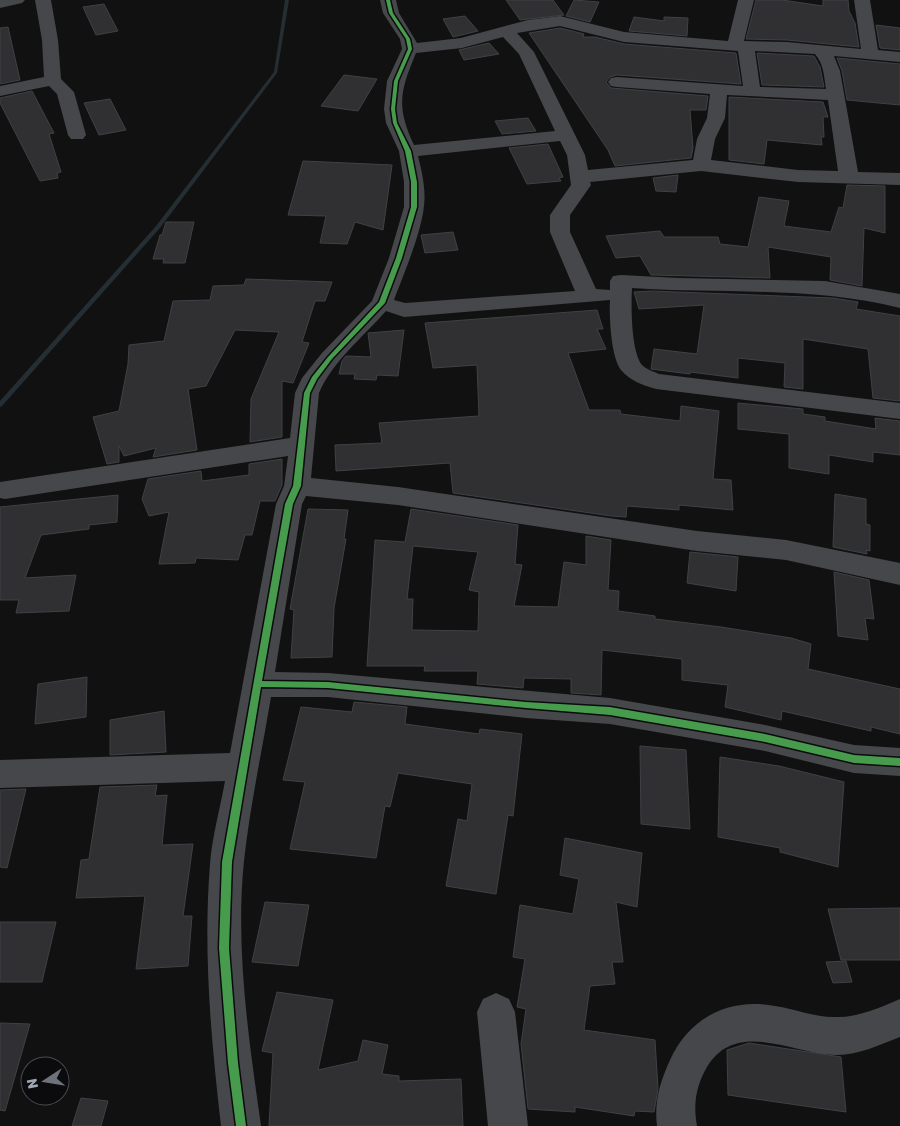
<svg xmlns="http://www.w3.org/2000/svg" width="900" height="1126" viewBox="0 0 900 1126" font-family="Rubik,sans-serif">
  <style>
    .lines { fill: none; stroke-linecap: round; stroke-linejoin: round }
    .stream { fill: #242e33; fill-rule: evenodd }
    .building { fill: #303032; stroke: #3f4145; fill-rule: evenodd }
    .street { fill: #45474a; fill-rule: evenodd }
    .cycleway-casing { stroke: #0b0b0d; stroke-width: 3 }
    .cycleway { fill: #469c4c; fill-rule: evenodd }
  </style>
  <rect width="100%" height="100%" fill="#111"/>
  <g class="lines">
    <path class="stream" d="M285 0H289L277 73 160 228 2 406 0 407V401L156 226 274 72Z"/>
  </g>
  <path class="building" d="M506 0H553L564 15 520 20Z
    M574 0 599 2 590 22 566 16Z
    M756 0H782L823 6V0H848L849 11 855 23 859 47 787 40 746 39Z
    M104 4 118 31 96 35 83 7Z
    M465 16 478 31 453 37 443 19Z
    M634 17 664 21V17L688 18 687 36 629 31Z
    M876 25 900 28V50L880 48Z
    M8 27 20 80 0 84V28Z
    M560 28 584 34 583 37H595L624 44 736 53 741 84 617 75 610 77 606 82 611 88 708 96 706 110H690L693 148 691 158 615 166 608 150 529 33Z
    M489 43 499 54 464 60 459 50Z
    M757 53 814 56 820 67 824 87 762 85Z
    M837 58 900 64V105L847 100 842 71Z
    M344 75 377 79 358 111 321 106Z
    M32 91 54 133 49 134 61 172 57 173 58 178 40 181 0 103V98Z
    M729 97 823 102 828 117H823L824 137H821L822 145 767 140 764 164 729 160Z
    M110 99 126 130 99 135 84 103Z
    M528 118 536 131 502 134 495 121Z
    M548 144 563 177 559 178 561 181 527 184 509 148Z
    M303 161 392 165 383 230 355 222 347 244 320 243 326 216 288 215Z
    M678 175 676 192 656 191 653 178Z
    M847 185 885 186V233L864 228 862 286 830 280 831 257 768 247 770 278 651 275 640 256 616 258 606 236 660 231 664 237H718L720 244 748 247 759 197 789 201 784 226 831 232 839 207 843 208Z
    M166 222H194L185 263H163L164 259H153L160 235H162Z
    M453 232 458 250 425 253 421 235Z
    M246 279 332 282 325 301H315L302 342 309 343 293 383 282 381V437L250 442 251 399 279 332 235 330 206 386 188 389 197 450 153 457 156 448 124 456 119 446V462L107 464 93 417 119 411 128 364 129 345 164 341 173 301 210 300 213 286 244 285Z
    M651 291 833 298 858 302 856 309 900 316V401L873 398 868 349 803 339V389L784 387 785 363 738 358V378L690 372V374L651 369 654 349 697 354 704 305 639 309 634 292Z
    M597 310 603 329H597L606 349 568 353 589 410H620L621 414 680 421 681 406 719 411 713 479 731 480 733 510 679 505V510L627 506 626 517 611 516 453 493 450 463 336 471 335 445 382 443 379 423 479 416 477 365 433 368 425 323Z
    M404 330 398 376 377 375 376 380 354 379 355 374H339L342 361 346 356 371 357 368 333Z
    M738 403 803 409V414L825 417V421L876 429 875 418 900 421V455L873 452V462L829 455V474L789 468V434L738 429Z
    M282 459V485L275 501H260L252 535H245L238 560 196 558 195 563 159 564 169 512 149 516 142 499 148 479 201 471 202 481 249 475V464Z
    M835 494 866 499V524L870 525V551L866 550 867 554 833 547Z
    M118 495 117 522 89 525V529L41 535 25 578 76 575 69 611 16 613 19 600H0V507Z
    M308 509 348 510 344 539H346L334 608 332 657 291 658 294 610 290 609Z
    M411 509 518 525 515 564 522 565 514 606 558 607 564 562 586 565V536L611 540 608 590 619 591 618 611 655 616V619L721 627 791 638 811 644 808 669 900 689V734L871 727V731L782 711 781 720 725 707 728 685 682 680V659L602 650 601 695 571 693V679L524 678 523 688 477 684 478 671H424L425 666H367L375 540 405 542ZM413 546 478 552 469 590 479 592 478 631 412 630 413 599H407Z
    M690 552 738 557 736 591 687 583Z
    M834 572 869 580 874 619 865 618 868 640 838 636Z
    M87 677 86 717 35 724 38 684Z
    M354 702 407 707 405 724 479 734 480 729 522 734 513 816 508 815 496 894 446 886 458 819 467 821 472 784 398 773 390 807 385 806 376 858 290 849 305 782 283 780 301 707 352 712Z
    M164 711 166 752 110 755V720Z
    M640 746 686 750 690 829 641 824Z
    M720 757 779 766 844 782 838 867 780 852V848L718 837Z
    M157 785 155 796 167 795 162 845 193 844 183 916H192L188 966 136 969 145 896 76 898 81 860 89 859 100 787Z
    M26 789 7 868 0 867V790Z
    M565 838 642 853 637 907 616 902 623 962H612L615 984 590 986 584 1030 655 1040 658 1089 654 1112 635 1111 634 1116 575 1107V1112L528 1109 521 1044 526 1009 517 1007 525 959 513 957 520 905 573 914 579 879 560 875Z
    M265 902 309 905 298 966 252 962Z
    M900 908V960H841L828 909Z
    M0 922H56L42 982H0Z
    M846 961 852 982 833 983 826 962Z
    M277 992 333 1000 318 1070 358 1061 363 1040 388 1045 382 1074 399 1076V1081L461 1079 463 1126H269L273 1053 262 1051Z
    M0 1023 30 1024 5 1111 0 1110Z
    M749 1043 841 1057 846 1112 728 1095 727 1050Z
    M81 1098 108 1101 101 1126H72Z"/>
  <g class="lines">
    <path class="street" d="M0 0H25L22 3 0 8Z
      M35 0H51L58 40 61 79 74 92 86 135 83 139H71L68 135 57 94 49 86 0 96V86L44 77 42 40Z
      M380 0H396L399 13 417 43 461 38 528 20 560 16 624 32 728 41 738 0H754L744 41 787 42 861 49 854 0H870L878 50 900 52V62L834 56 840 71 858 172 900 173V185L798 182 701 171 590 182 591 185 570 215V232L596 289 610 290V281L613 276 621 275 679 278 825 281 900 294V308C812 286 722 294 632 288 631 306 631 351 642 365 647 370 653 371 659 374L900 403V419L656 389C643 385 630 381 621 370 611 357 609 317 610 300L404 317 386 311C363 337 333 361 319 393L311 478 398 487 697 531 786 540 900 563V585L786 560 697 551 398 505 306 496 302 504 275 672 328 673 610 698 765 725 854 745 900 748V776L854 773 765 751 610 724 526 718 328 697H271C262 751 250 806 244 861 235 949 249 1040 261 1126H221C211 1039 203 952 210 864 212 837 220 809 225 781L0 788V760L230 753 276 504 284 486 288 456 5 499 0 498V482L290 438 295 393 302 378 322 353 372 301 389 258 404 207V182L399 151 386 123 384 109 387 81 402 49 400 39 383 13ZM560 26 624 42 738 51 743 86 617 77 611 78 608 82 611 86 617 87 710 94 707 118 697 139 693 160 588 170 585 155 534 52 517 33ZM503 37 519 54 555 131 414 145C396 107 400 91 416 53L462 48ZM755 51 815 54C824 64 824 77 826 89L760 87ZM727 95 828 100 838 171 798 170 711 160 715 139 725 118ZM560 141 567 155 571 185 550 215V232L575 291 405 303 394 300C404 273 421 234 424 206 426 189 422 172 418 156Z
      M496 993 509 999 515 1012 528 1126H488L477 1012 483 999Z
      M900 999V1037C879 1045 857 1056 834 1055 791 1053 736 1019 707 1067 696 1086 693 1104 697 1126H657C654 1102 660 1082 670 1060 689 1018 729 997 775 1006 795 1009 814 1017 834 1017 857 1018 879 1008 900 999Z"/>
    <defs>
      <path id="cycleway" d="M386 0H390L393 13 410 39 412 49 398 81 395 109 397 123 411 151 417 182V207L402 258 385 303 332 359 317 379 310 393 301 486 293 504 262 681 328 682 526 702 610 707 765 734 854 755 900 758V766L854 763 765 742 610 715 526 708 328 688 261 687 232 862 229 948 238 1063 246 1126H236L228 1063 219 948 222 862 285 504 293 486 304 393 312 377 328 357 379 302 396 258 411 207V182L405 151 393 123 391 109 394 81 408 49 406 39 389 13Z"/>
    </defs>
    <use href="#cycleway" class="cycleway-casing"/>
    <use href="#cycleway" class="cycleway"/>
  </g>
  <g transform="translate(45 1081) rotate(258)"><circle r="24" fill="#0b0b0d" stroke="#474a50"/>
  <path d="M0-4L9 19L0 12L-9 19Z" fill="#6e737b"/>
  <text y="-8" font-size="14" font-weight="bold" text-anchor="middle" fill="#a0a8b4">N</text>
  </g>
</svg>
